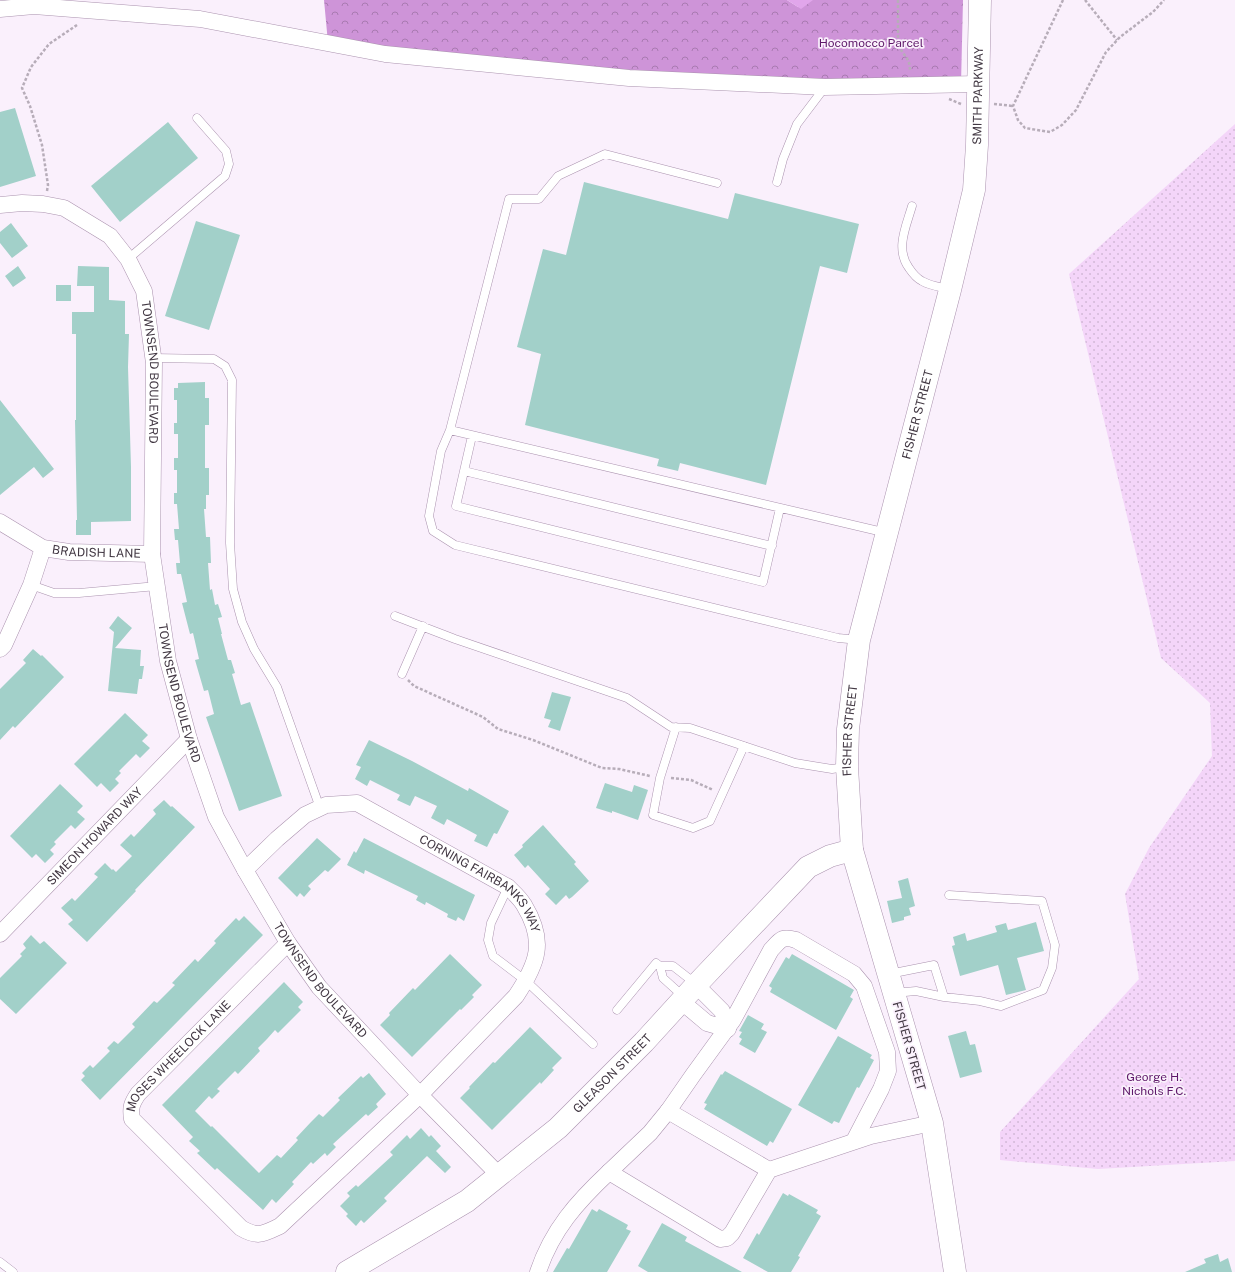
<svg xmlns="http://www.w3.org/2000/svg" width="1235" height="1272" viewBox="0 0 1235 1272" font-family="'Public Sans',sans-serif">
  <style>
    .grass { fill: url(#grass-dots) }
    .forest { fill: url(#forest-crowns) }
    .water { fill: #e1a6eb }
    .building { fill: #a2d0c9 }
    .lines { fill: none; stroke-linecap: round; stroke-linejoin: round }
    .lane-casing { stroke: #ab93af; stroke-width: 9 }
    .street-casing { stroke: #ab93af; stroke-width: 17 }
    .secondary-casing { stroke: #ab93af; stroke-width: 23 }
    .path { stroke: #b7adb9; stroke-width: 2.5; stroke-dasharray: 3 2; stroke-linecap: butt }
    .lane { stroke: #fff; stroke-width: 8 }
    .street { stroke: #fff; stroke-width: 16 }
    .secondary { stroke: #fff; stroke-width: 22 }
    .labels { text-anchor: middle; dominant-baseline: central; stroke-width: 3.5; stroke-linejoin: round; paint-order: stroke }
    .park-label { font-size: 12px; fill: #5f196a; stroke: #faf0fc }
    .street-label { font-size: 12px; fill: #423843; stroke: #faf0fc }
  </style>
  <defs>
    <pattern id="grass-dots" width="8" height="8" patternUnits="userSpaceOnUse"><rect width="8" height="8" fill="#f4d5f9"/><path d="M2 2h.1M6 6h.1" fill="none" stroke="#d2b8d7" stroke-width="1.8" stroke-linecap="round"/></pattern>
    <pattern id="forest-crowns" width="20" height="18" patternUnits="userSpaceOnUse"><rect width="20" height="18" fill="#ce94d8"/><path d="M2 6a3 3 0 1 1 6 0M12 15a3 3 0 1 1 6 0" fill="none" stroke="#a97ab1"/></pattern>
  </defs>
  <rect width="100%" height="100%" fill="#faf0fc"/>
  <path class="grass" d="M1235 124V1161L1098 1169 1000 1160V1132L1139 979 1125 894 1149 848 1212 756 1210 703 1161 658 1069 274Z"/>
  <path class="forest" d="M324 0H787L798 7 809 0H963L961 84 825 87 385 54 328 43Z"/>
  <path class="water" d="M787 0H813L801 9Z"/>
  <path class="building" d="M15 108 36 176 0 187V112Z
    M168 122 198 158 120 222 91 186Z
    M584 182 728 219 735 193 859 224 847 273 820 266 766 485 680 463 678 471 657 466 659 459 525 425 541 354 517 347 543 249 566 255Z
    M196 221 240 235 209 330 165 316Z
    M11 223 28 246 12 258 0 243V232Z
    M18 266 26 278 13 287 5 276Z
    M78 266 109 267V300L125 301V334H129L128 367 131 467V521L91 522V535H76V520H77L75 420H76V334H72V312H94V286H77Z
    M56 285H71V301H56Z
    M205 382V398H209V425H205V468H209V495H206V509H204L206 537H210L211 563H208L210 590 212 589 215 605 218 604 222 617 218 618 222 634H221L228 660H231L235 673 232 674 241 705 250 702 282 796 239 811 206 717 214 714 208 690 204 691 195 660 199 659 193 633 190 634 182 603 187 602 181 574H177L176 563H180L178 540H175L174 529H179L177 504H174V493H177V470H174V458H178V434H174V423H177V400H174V388H178V383Z
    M0 400 54 469 43 478 34 467 0 495Z
    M118 616 132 628 115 648 141 650 140 666H144L142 679H139L137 694 108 691 114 632 109 628Z
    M33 649 41 656 42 655 64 677 15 728 13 726 0 740V689L26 663 23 660Z
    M552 692 571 697 560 731 548 727 551 720 544 718Z
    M125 713 148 735 142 741 150 748 140 758 136 754 119 771 121 773 115 779 119 783 110 792 101 783 97 787 74 764Z
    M369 740 412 761 468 791 469 788 509 811 497 834 494 833 487 847 474 841 477 835 466 829 447 819 444 825 431 818 437 806 415 796 410 806 397 800 400 795 370 780 367 786 355 779 361 767 356 765Z
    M605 783 632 792 634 785 648 790 638 820 612 811V813L596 808Z
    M60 784 83 806 77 812 85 819 75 829 71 825 54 842 56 844 50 850 54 854 45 863 36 854 32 858 10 836Z
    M164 800 171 807 172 806 195 827 135 890 136 891 87 942 68 924 73 920 61 908 72 898 75 901 98 877 94 874 105 863 112 870 113 869 116 872 132 856 120 845 131 834 134 837 156 814 153 810Z
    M543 825 576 862 574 864 589 881 572 897 569 899 566 895 556 905 545 894 550 889 528 865 525 868 514 855 523 847 522 845Z
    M317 838 341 859 328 872 325 870 308 886 311 889 304 897 300 893 297 897 278 878Z
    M364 838 475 895 464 921 458 917 456 921 447 917 448 914 426 902 425 905 416 900 418 896 365 870 364 874 347 865 354 851 356 853Z
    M908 878 915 906 909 908 911 915 904 917V920L892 923 887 901 902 898 898 881Z
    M244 916 263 935 100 1100 81 1080 85 1076 82 1073 90 1065 93 1068 110 1051 107 1048 114 1041 118 1044 135 1027 132 1024 154 1001 157 1003 175 985 172 983 195 959 198 962 216 943 214 941 236 918 239 921Z
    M1036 922 1044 951 1017 958 1026 990 1006 995 998 965 960 976 952 946 955 945 953 937 965 933 967 941 997 932 995 926 1006 923 1008 930Z
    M31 935 40 944 44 941 67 963 16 1014 0 999V978L22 956 20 954 26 948 23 944Z
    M450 954 482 985 472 995 474 997 461 1010 460 1009 412 1057 380 1025 390 1015 389 1013 413 988 415 990Z
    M792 954 854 990 850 997 853 999 836 1030 770 992 772 988 769 986 786 957 789 959Z
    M284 982 303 1002 298 1007 301 1010 278 1033 275 1030 267 1039 258 1048 260 1051 238 1074 235 1071 217 1089 220 1091 212 1099 209 1096 195 1111 211 1127 212 1126 259 1173 277 1155 281 1158 298 1140 296 1138 311 1122 319 1114 323 1117 340 1100 338 1098 361 1076 363 1078 369 1073 386 1094 376 1104 378 1107 368 1116 366 1114 333 1144 336 1147 327 1156 325 1153 313 1164 311 1162 292 1182 294 1184 276 1203 272 1199 263 1210 217 1168 215 1170 197 1153 200 1151 189 1141 193 1137 162 1105Z
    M748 1015 764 1024 761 1029 767 1032 755 1053 739 1044 742 1039 739 1037 742 1032 739 1031Z
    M530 1027 562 1058 552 1068 554 1070 541 1084 540 1082 492 1130 460 1098 470 1088 469 1087 493 1062 495 1063Z
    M966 1031 970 1045 975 1044 982 1072 960 1078 948 1036Z
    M838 1036 872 1055 870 1058 874 1060 859 1088 857 1087 839 1123 834 1121 832 1124 798 1105Z
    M725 1071 792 1109 773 1143 770 1141 767 1146 704 1109 707 1104 704 1103 721 1074 722 1075Z
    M421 1128 429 1137 431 1135 441 1146 436 1151 451 1167 445 1173 427 1156 384 1198 387 1201 364 1223 361 1220 356 1226 346 1216 348 1214 340 1206 350 1196 347 1193 356 1185 358 1187 393 1155 390 1152 407 1135 410 1139Z
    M783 1193 788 1196 789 1194 818 1210 816 1213 821 1216 798 1256 800 1257 791 1272H768L743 1258 757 1233 759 1235Z
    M592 1209 597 1212 599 1209 628 1225 626 1229 631 1231 607 1272H553L567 1248 569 1249Z
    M662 1223 687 1237 685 1241 742 1272H648L638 1266Z
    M1218 1254 1220 1262 1228 1258 1232 1272H1185L1206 1263 1204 1259Z"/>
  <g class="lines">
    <defs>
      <path id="lane" d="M777 182 783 159 797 124 825 87
        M912 206C906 227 895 249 909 268 913 274 916 278 922 281 930 286 941 287 949 289
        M128 259 225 176 229 164 226 151 197 118
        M153 358 214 359 225 366 232 380 230 543 233 589 242 622 254 649 277 687 320 808
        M450 430 509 199H539L558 176 605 154 717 183
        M472 436 456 506 763 582 780 508
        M464 471 772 546
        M31 585 54 593H79L157 586
        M395 616 455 639 627 698 671 727 690 728 795 763 832 769 845 767
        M859 640 838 638 455 545 433 531 429 516 441 451 450 430 887 533
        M402 674 423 626
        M676 727 660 778 653 815 693 828 710 821 744 746
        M508 887 491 923 488 940 493 956 526 981 593 1044
        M889 974 934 965 944 997
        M894 993 916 991 944 997 980 1001 1001 1006 1043 990 1052 968 1055 945 1042 901 949 895
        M684 997 663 978 660 966H673L696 984
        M617 1010 656 963 660 966
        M0 1262 13 1272"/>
      <g id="street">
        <path d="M0 9 34 6 200 19 385 54 629 78 825 87 978 84"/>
        <path id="s1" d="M0 205 22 203 43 204 64 208 110 236 128 259 144 291 154 363 152 554 168 661 189 739 216 817 245 870 288 943 319 987 420 1095 499 1175"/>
        <path id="s2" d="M0 522 43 548 69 552 152 554"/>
        <path d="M0 649 4 645 31 585 43 548"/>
        <path id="s3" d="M245 870 277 839 305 815 326 805 357 803 508 887C513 892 520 898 524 905 546 941 538 963 516 996L420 1095 280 1226C263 1234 258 1238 241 1228L132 1119C130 1107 132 1103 138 1094L288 943"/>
        <path id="s4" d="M0 934 189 739"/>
        <path d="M682 1002 707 1023 728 1029 722 1011 696 985"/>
        <path d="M769 1170 668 1111 693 1075 733 1020 771 950C781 939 782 936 796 940L854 974 864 986 887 1052 888 1071 881 1089 854 1141"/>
        <path d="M609 1172 650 1133 668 1111"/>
        <path d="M538 1272C552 1230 577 1202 609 1172L720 1239 727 1238 732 1233 769 1170 871 1136 932 1123"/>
      </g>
      <g id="secondary">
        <path id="s5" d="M347 1272 467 1201 558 1128 644 1042 696 985 808 867 830 856 852 850"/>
        <path id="s6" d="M955 1272 932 1123 852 850 847 767 848 729 859 640 950 290 974 190 977 145 980 0"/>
      </g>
    </defs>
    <use href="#lane" class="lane-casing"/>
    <use href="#street" class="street-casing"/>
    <use href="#secondary" class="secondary-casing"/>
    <path class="path" d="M898 0V44C903 56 910 57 910 71
      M1063 0 1013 106 1018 120 1025 128 1050 132 1062 125 1076 110 1106 52 1120 37 1153 12 1164 0
      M1085 0 1117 40
      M949 99 961 104
      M994 104 1013 106
      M47 191 48 185 42 145 30 106 22 88 31 67 49 44 77 25
      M408 680 414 686 483 717 498 729 533 740 602 768 619 769 650 776
      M671 778 691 780 713 790"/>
    <use href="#lane" class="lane"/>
    <use href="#street" class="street"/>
    <use href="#secondary" class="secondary"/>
  </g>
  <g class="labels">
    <g class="park-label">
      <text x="871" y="43">Hocomocco Parcel</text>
      <text x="1154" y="1077">George H.<tspan x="1154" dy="14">Nichols F.C.</tspan></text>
    </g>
    <g class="street-label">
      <text stroke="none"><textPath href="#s6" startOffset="1205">SMITH PARKWAY</textPath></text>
      <text stroke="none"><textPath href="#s1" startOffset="265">TOWNSEND BOULEVARD</textPath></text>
      <text stroke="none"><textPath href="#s6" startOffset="879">FISHER STREET</textPath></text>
      <text stroke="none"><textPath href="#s2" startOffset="104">BRADISH LANE</textPath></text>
      <text stroke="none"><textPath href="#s1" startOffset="589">TOWNSEND BOULEVARD</textPath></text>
      <text stroke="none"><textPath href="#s6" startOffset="555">FISHER STREET</textPath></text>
      <text stroke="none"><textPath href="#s4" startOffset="136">SIMEON HOWARD WAY</textPath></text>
      <text stroke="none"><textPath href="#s3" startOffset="285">CORNING FAIRBANKS WAY</textPath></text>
      <text stroke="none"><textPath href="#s1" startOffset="913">TOWNSEND BOULEVARD</textPath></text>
      <text transform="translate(909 1046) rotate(74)">FISHER STREET</text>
      <text stroke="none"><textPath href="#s3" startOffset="1038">MOSES WHEELOCK LANE</textPath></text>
      <text stroke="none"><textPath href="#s5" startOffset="333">GLEASON STREET</textPath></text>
    </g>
  </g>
</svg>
